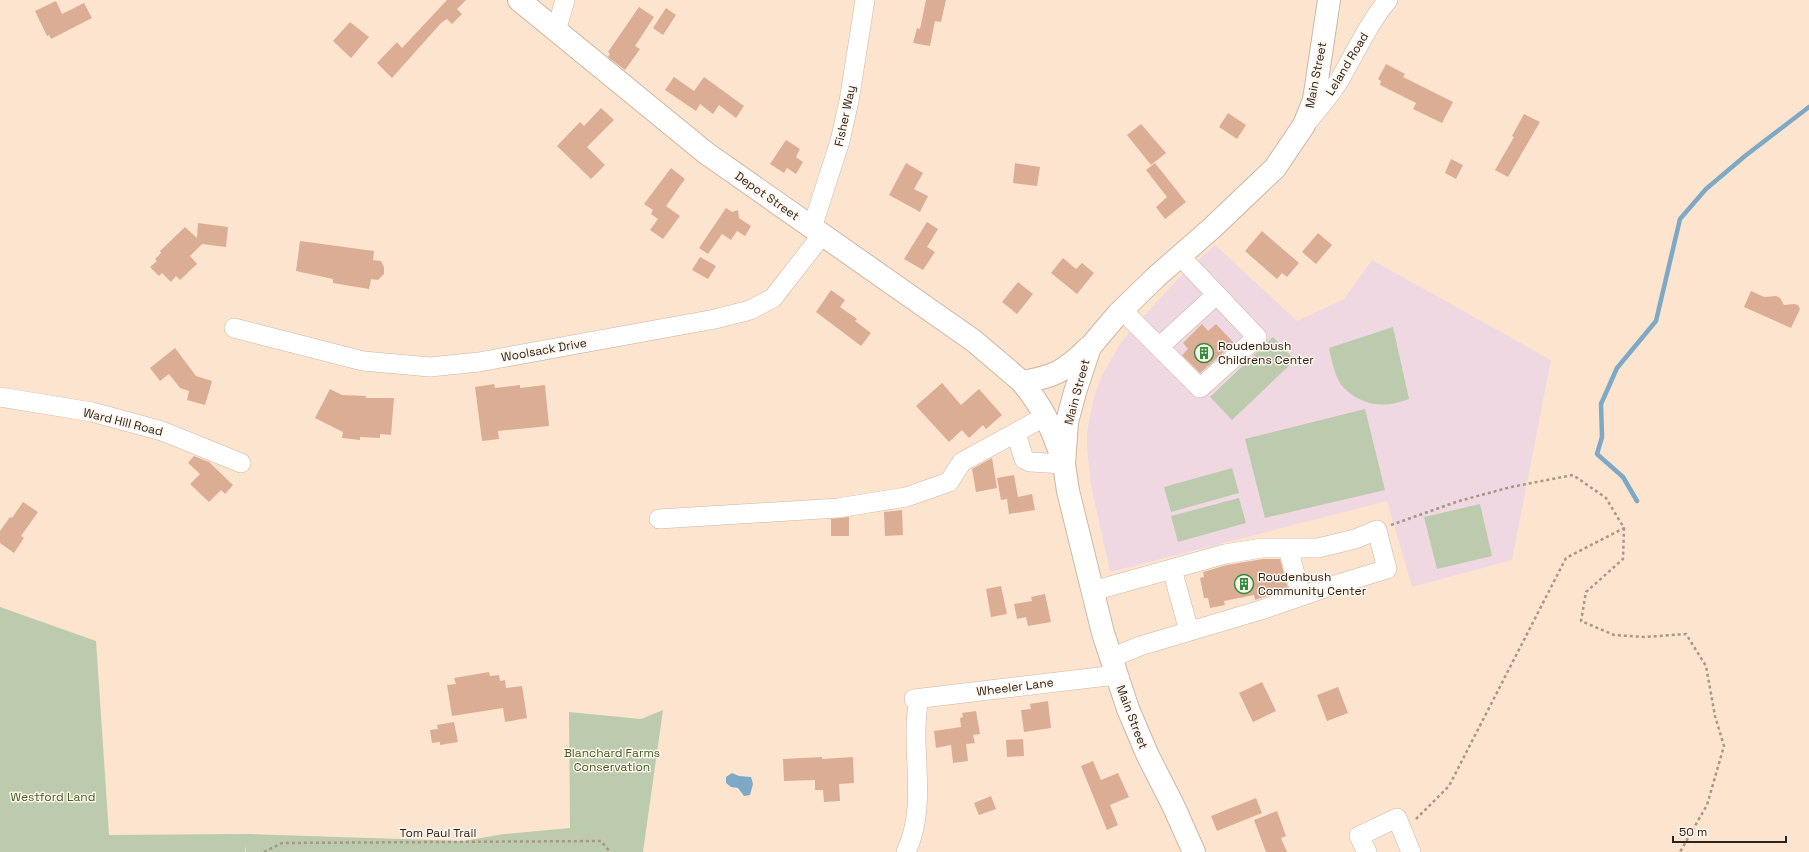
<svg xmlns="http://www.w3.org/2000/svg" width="1809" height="852" viewBox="0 0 1809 852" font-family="'Space Grotesk',sans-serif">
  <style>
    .education { fill: #f0d8e2 }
    .green { fill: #bccbae }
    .water { fill: #7da8c6 }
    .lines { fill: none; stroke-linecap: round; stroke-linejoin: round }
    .stream { stroke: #7da8c6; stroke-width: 4.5 }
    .building { fill: #dbad94 }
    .minor-casing { stroke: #cdb6a2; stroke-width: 20 }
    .major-casing { stroke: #cdb6a2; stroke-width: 24 }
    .path { stroke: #a89686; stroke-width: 2.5; stroke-dasharray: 3 3; stroke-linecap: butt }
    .minor { stroke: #fff; stroke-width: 19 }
    .major { stroke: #fff; stroke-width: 22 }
    .labels { text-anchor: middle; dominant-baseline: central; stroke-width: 3; stroke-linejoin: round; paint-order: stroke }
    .street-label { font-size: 12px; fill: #2c241c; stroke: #fef5ec }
    .poi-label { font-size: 12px; fill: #2c241c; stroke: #fef5ec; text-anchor: start }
    .park-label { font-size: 12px; fill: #466123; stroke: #fef5ec }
  </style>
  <rect width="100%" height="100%" fill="#fce4cf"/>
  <path class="education" d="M1215 245 1297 321 1344 299 1372 260 1551 360 1512 560 1412 587 1387 501 1110 572 1091 485 1087 448V432L1094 397 1102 375 1120 344 1131 330 1177 280Z"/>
  <path class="green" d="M1393 327 1409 399C1387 408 1364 407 1345 389 1335 380 1332 361 1329 348Z
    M1273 337 1295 360 1232 420 1210 397Z
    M1365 409 1385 490 1265 518 1245 439Z
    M1232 468 1239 493 1171 512 1164 487Z
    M1239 498 1246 523 1178 542 1171 516Z
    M1480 504 1492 556 1437 569 1424 517Z
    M0 607 96 641 109 835 246 834 463 841 504 834 570 828 569 712 641 719 663 710 643 852H246V846L245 852H0Z"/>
  <path class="water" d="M732 773 739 776 751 777 753 784 750 795 744 796 738 788 731 787 726 783V777Z"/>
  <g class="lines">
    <path class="stream" d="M1637 501 1623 477 1597 454 1602 437 1601 404 1617 368 1656 321 1680 219 1706 189 1745 156 1809 107"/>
  </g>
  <path class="building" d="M447 0H466L457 9 462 14 452 24 447 19 441 23 392 78 377 63 397 42 402 48Z
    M926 0H946L941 22 935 21 930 46 913 43 917 28 920 29Z
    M56 1 62 14 84 3 92 18 51 39 49 35 47 36 35 11Z
    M639 7 654 17 635 46 640 49 625 70 608 57 610 54 608 52Z
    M666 8 676 15 663 35 653 28Z
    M350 22 369 37 351 58 333 41Z
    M1386 64 1405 74 1403 77 1453 102 1442 123 1413 109 1416 103 1380 85 1381 81 1378 79Z
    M674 77 694 91 704 77 744 106 736 118 719 105 713 114 700 104 696 111 665 90Z
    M601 108 614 120 587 147 605 165 591 179 557 146 580 122 584 126Z
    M1228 113 1246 125 1237 139 1219 127Z
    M1524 114 1540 122 1508 177 1495 170 1514 137 1512 136Z
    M1141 124 1166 153 1151 165 1127 135Z
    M786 140 800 149 796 157 803 162 796 174 787 168 784 173 770 164Z
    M1451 159 1463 165 1456 179 1445 173Z
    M906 163 923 173 914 189 928 196 920 212 889 195Z
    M1015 163 1040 167 1037 186 1013 183Z
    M1155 163 1186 202 1165 219 1156 207 1167 197 1146 170Z
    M671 168 685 179 666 206 680 216 663 239 650 230 658 219 651 214 653 210 644 204Z
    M726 208 732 212 738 210 739 218 751 226 745 236 737 231 731 240 722 234 708 254 699 248Z
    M927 222 938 229 927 247 935 252 923 270 904 259Z
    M198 223 228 227 226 247 202 244 190 256 197 264 180 280 176 276 171 282 162 273 159 276 150 267 157 261 155 259 161 253 160 251 185 227 197 238Z
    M1262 231 1299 263 1287 277 1282 273 1277 279 1245 251Z
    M1318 233 1332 245 1316 264 1302 252Z
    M300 241 374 251 373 260 381 261 384 267V274L378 280 371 279 369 289 333 283V279L296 271Z
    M700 257 716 266 708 279 692 270Z
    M1063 258 1076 269 1082 263 1094 273 1077 294 1051 273Z
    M1018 282 1033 294 1017 314 1002 302Z
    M831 290 845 300 840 307 857 319 855 321 871 333 861 346 816 312Z
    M1751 291 1764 297 1776 296 1780 298 1784 305 1794 304 1798 305 1800 309 1791 328 1744 307Z
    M1202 324 1208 331 1216 324 1234 343 1200 373 1182 355 1188 349 1183 343Z
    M175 348 196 376 212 381 205 405 187 400 189 391 180 388 169 374 160 381 150 368Z
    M942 383 961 405 979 389 1002 415 986 429 983 425 969 438 962 430 949 442 916 406Z
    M494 384 495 388 520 385V388L545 385 549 426 498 431 499 439 482 441 475 387Z
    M330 389 342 395 366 396V398H394L391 435 380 434V438L360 437V440L342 438 343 432 315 418Z
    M194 456 209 462 233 485 225 494 221 490 209 502 190 484 200 474 188 463Z
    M992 458 997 488 976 492 972 469Z
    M1014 475 1018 497 1032 494 1035 510 1009 514 1007 499 1001 500 997 478Z
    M23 502 38 512 21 536 24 538 14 553 0 543V531L10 517 12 518Z
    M902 510 903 535 885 536 884 512Z
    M849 517V536H831V519Z
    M1263 559H1280L1288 589 1255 600 1254 595 1224 601 1225 605 1210 608 1208 598H1204L1200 578 1204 577 1203 572 1227 565Z
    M1001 586 1007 614 991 617 986 589Z
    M1045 594 1051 622 1028 626 1026 617 1017 619 1014 604 1032 601 1031 597Z
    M489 672 490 676 499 675 500 681 505 680 506 688 522 686 527 718 505 722 503 708 452 716 447 685 456 684 454 678Z
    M1262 682 1276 711 1253 722 1239 693Z
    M1338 687 1348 713 1327 721 1317 695Z
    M1048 701 1051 728 1024 732 1021 710 1031 709 1030 704Z
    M976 711 980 734 973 735 975 743 966 744 968 761 953 763 951 745 936 748 934 731 961 727 960 718 963 717 962 713Z
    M454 722 458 742 440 745V742L432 743 430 730 438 729 437 725Z
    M1023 739 1024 756 1007 757 1006 740Z
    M822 757V759L853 757 854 783 839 784 840 801 824 802 823 790H815V780L784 781 783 759Z
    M1093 761 1101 780 1118 773 1129 797 1110 805 1118 825 1107 830 1081 766Z
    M991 796 996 809 979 815 974 803Z
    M1256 798 1262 813 1217 831 1211 816Z
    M1277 811 1286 836 1281 838 1287 852H1266L1254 820Z"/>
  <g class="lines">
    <defs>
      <path id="minor" d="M556 31 565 0
        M1309 120C1320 107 1331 94 1340 79 1356 52 1368 24 1388 0
        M812 228 840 141 849 101 865 0
        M1122 310 1200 388 1257 337 1180 256
        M234 328 363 361 430 367 479 362 715 319 750 310 773 298 822 235
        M1159 347 1216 295
        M0 397 92 412 162 431 241 463
        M1016 433 1024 459 1030 462 1064 464
        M659 519 838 508 906 497 949 482 962 462 1046 416
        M1288 548 1301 596
        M1172 569 1189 631
        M1093 591 1225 554 1262 548H1318L1355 539 1377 530 1387 569 1319 590 1261 610 1140 646 1111 658
        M914 699 1116 675
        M906 852C929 803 909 749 919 699
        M1367 852 1359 836 1397 818 1411 852"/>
      <path id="major" d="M519 0 706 153 974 341 1022 382C1054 377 1065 371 1088 348
        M1022 382C1042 406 1051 426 1061 455
        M1194 852 1173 805 1148 756 1128 709 1103 633 1068 491 1064 464 1067 422 1075 392 1090 347 1117 315 1156 277 1212 228 1275 168 1304 125 1314 100 1329 0"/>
    </defs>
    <use href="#minor" class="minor-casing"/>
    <use href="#major" class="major-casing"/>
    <path class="path" d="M1391 525 1459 501 1511 487 1573 475 1606 498 1624 528 1623 559 1586 592 1581 621 1614 635 1645 637 1686 634 1706 666 1715 716 1724 746 1707 805 1680 852
      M1416 819 1449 786 1566 558 1624 528
      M264 852 282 843 601 841 610 852"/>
    <use href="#minor" class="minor"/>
    <use href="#major" class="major"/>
  </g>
  <defs>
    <symbol id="building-ring" viewBox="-11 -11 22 22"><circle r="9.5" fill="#fef5ec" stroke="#338d3d" stroke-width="1.5"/><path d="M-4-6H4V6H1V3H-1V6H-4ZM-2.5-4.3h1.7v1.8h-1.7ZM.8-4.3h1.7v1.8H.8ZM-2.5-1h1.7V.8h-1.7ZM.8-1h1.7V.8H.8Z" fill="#338d3d"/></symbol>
  </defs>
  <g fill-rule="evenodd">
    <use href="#building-ring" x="1193" y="342" width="22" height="22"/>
    <use href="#building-ring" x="1233" y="573" width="22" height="22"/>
  </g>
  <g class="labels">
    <g class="street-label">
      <text transform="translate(1347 64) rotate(-59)">Leland Road</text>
      <text transform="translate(1316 75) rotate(-79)">Main Street</text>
      <text transform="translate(845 116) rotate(-78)">Fisher Way</text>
      <text transform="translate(767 196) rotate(35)">Depot Street</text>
      <text transform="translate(544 350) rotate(-10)">Woolsack Drive</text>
      <text transform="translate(1077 392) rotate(-75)">Main Street</text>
      <text transform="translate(123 422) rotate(14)">Ward Hill Road</text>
      <text transform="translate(1015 687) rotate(-7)">Wheeler Lane</text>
      <text transform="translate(1132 717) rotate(69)">Main Street</text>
      <text x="438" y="833">Tom Paul Trail</text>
    </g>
    <g class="poi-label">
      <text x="1218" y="346">Roudenbush<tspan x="1218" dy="14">Childrens Center</tspan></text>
      <text x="1258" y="577">Roudenbush<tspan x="1258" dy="14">Community Center</tspan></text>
    </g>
    <g class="park-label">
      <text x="612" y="753">Blanchard Farms<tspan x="612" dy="14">Conservation</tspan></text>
      <text x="53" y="797">Westford Land</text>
    </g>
  </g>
  <path d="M1673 836v6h113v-6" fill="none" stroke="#2c241c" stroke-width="2"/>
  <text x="1679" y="836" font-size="12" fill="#2c241c" stroke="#fef5ec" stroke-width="3" paint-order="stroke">50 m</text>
</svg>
